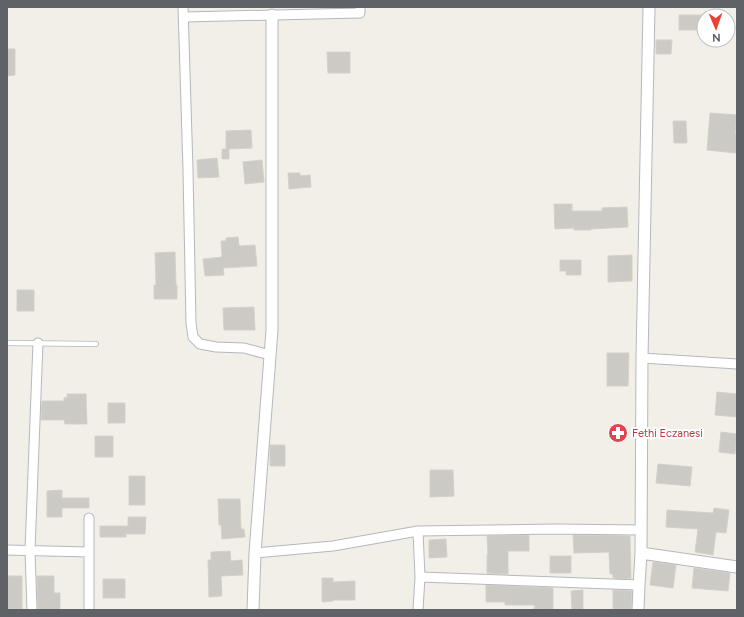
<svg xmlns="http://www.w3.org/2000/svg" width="744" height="617" viewBox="0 0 744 617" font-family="Figtree,sans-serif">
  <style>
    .building { fill: #cccac5; stroke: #d6d1c6 }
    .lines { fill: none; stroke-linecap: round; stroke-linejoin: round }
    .service-casing { stroke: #b5b8bc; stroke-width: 6 }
    .minor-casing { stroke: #b5b8bc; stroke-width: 11 }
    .tertiary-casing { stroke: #b5b8bc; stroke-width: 13 }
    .service { stroke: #fff; stroke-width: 4.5 }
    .minor { stroke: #fff; stroke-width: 9 }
    .tertiary { stroke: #fff; stroke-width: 11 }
    .labels { text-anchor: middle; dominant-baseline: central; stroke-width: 4; stroke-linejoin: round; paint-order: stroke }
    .health-label { font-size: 11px; fill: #be3a42; stroke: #fff; text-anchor: start }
  </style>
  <rect width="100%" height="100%" fill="#f1efe8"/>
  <path class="building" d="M679 15H704V30H679Z
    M656 40H672L671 54H656Z
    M7 49H15V75L7 76Z
    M327 52H350V73H328Z
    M710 113 737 115 735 134H737L736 153 707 150Z
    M673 121H686L687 143H674Z
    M251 130 252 148 229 149V159H222V149H226V131Z
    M217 158 219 177 198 178 197 160Z
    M262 160 264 182 245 184 243 162Z
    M288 173H300V176L310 175 311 187 289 189Z
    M554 204H572V211H602V208L627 207 628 227 591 229V230H574V228L555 229Z
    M238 237 239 246 255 245 257 266 223 268 224 275 205 276 203 259 222 257 221 241H226V238Z
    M175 252 176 285H177V299H154V285H156L155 253Z
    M632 255V281L608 282V256Z
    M560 260H581V275H566V271H560Z
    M17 290H34V311H17Z
    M254 307 255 330H224L223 308Z
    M607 353H629L628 386H607Z
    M717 392 737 394V417L715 415Z
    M67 394H86L87 424H65L64 420H41L42 401H64V398L67 397Z
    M108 403H125V423H108Z
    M721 432 737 434 735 454 719 452Z
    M95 436H113V457H95Z
    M270 445H285V466H270Z
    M658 464 692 467 690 486 656 483Z
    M430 470H453L454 496 430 497Z
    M129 476H145V505H129Z
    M62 490V498H89V508H62V517H47V491Z
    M218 499H240L241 529H244L245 537 222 539 221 525H219Z
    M714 508 729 510 726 533 716 532 713 555 695 552 698 529 666 527 667 510 713 513Z
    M128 517H146L145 534H126V537H100V526H128Z
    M529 535V551H508V574L487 573V555H488L487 536Z
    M573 535 630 536 631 579 613 578V574H610L609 552 574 553Z
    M446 539 447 557 429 558V540Z
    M230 551 231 561 242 560 243 575 221 576 222 596 209 597 208 560H211V552Z
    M550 556H571V573H550Z
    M653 562 676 565 673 588 650 585Z
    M694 568 730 573 728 591 692 588Z
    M7 576H22V609H7Z
    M37 576H54V593H60V610H38Z
    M322 578H333V582L355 581V600H333V601L322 602Z
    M103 579H125V598H103Z
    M486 585 553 588V610L534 609 535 605H505V602H486Z
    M583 590V610H572L571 591Z
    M613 590 632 591 631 609H613Z"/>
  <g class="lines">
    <defs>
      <path id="service" d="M7 343 96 344"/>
      <path id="minor" d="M183 7 188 170 191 323 193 337 200 344 216 347 244 348 270 355
        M184 17 360 13V7
        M642 358 737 364
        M89 518V610
        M7 550 89 552
        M255 553 333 546 418 531 555 529 640 530
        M420 577 639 585
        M32 610 30 550 38 343
        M418 610 420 577 418 531"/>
      <path id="tertiary" d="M641 553 737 567
        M253 610 255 553 272 330V15
        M638 610 639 585 641 553 642 358 649 7"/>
    </defs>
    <use href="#service" class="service-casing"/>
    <use href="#minor" class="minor-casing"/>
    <use href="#tertiary" class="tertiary-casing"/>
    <use href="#service" class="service"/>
    <use href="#minor" class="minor"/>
    <use href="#tertiary" class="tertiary"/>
  </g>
  <defs>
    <symbol id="pharmacy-disc" viewBox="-11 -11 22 22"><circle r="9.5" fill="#e0444e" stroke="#fff"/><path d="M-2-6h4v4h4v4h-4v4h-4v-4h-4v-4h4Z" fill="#fff"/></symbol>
  </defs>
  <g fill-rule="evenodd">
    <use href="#pharmacy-disc" x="607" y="422" width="22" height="22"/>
  </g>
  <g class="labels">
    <g class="health-label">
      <text x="632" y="433">Fethi Eczanesi</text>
    </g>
  </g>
  <rect width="744" height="617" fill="none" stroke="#5f6368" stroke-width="16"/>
  <g transform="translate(716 28) rotate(178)"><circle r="19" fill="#ffffff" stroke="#bfc1c3"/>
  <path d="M0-3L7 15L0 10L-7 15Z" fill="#ea4335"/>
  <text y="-6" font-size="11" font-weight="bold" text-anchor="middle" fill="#5f6368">N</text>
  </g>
</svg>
